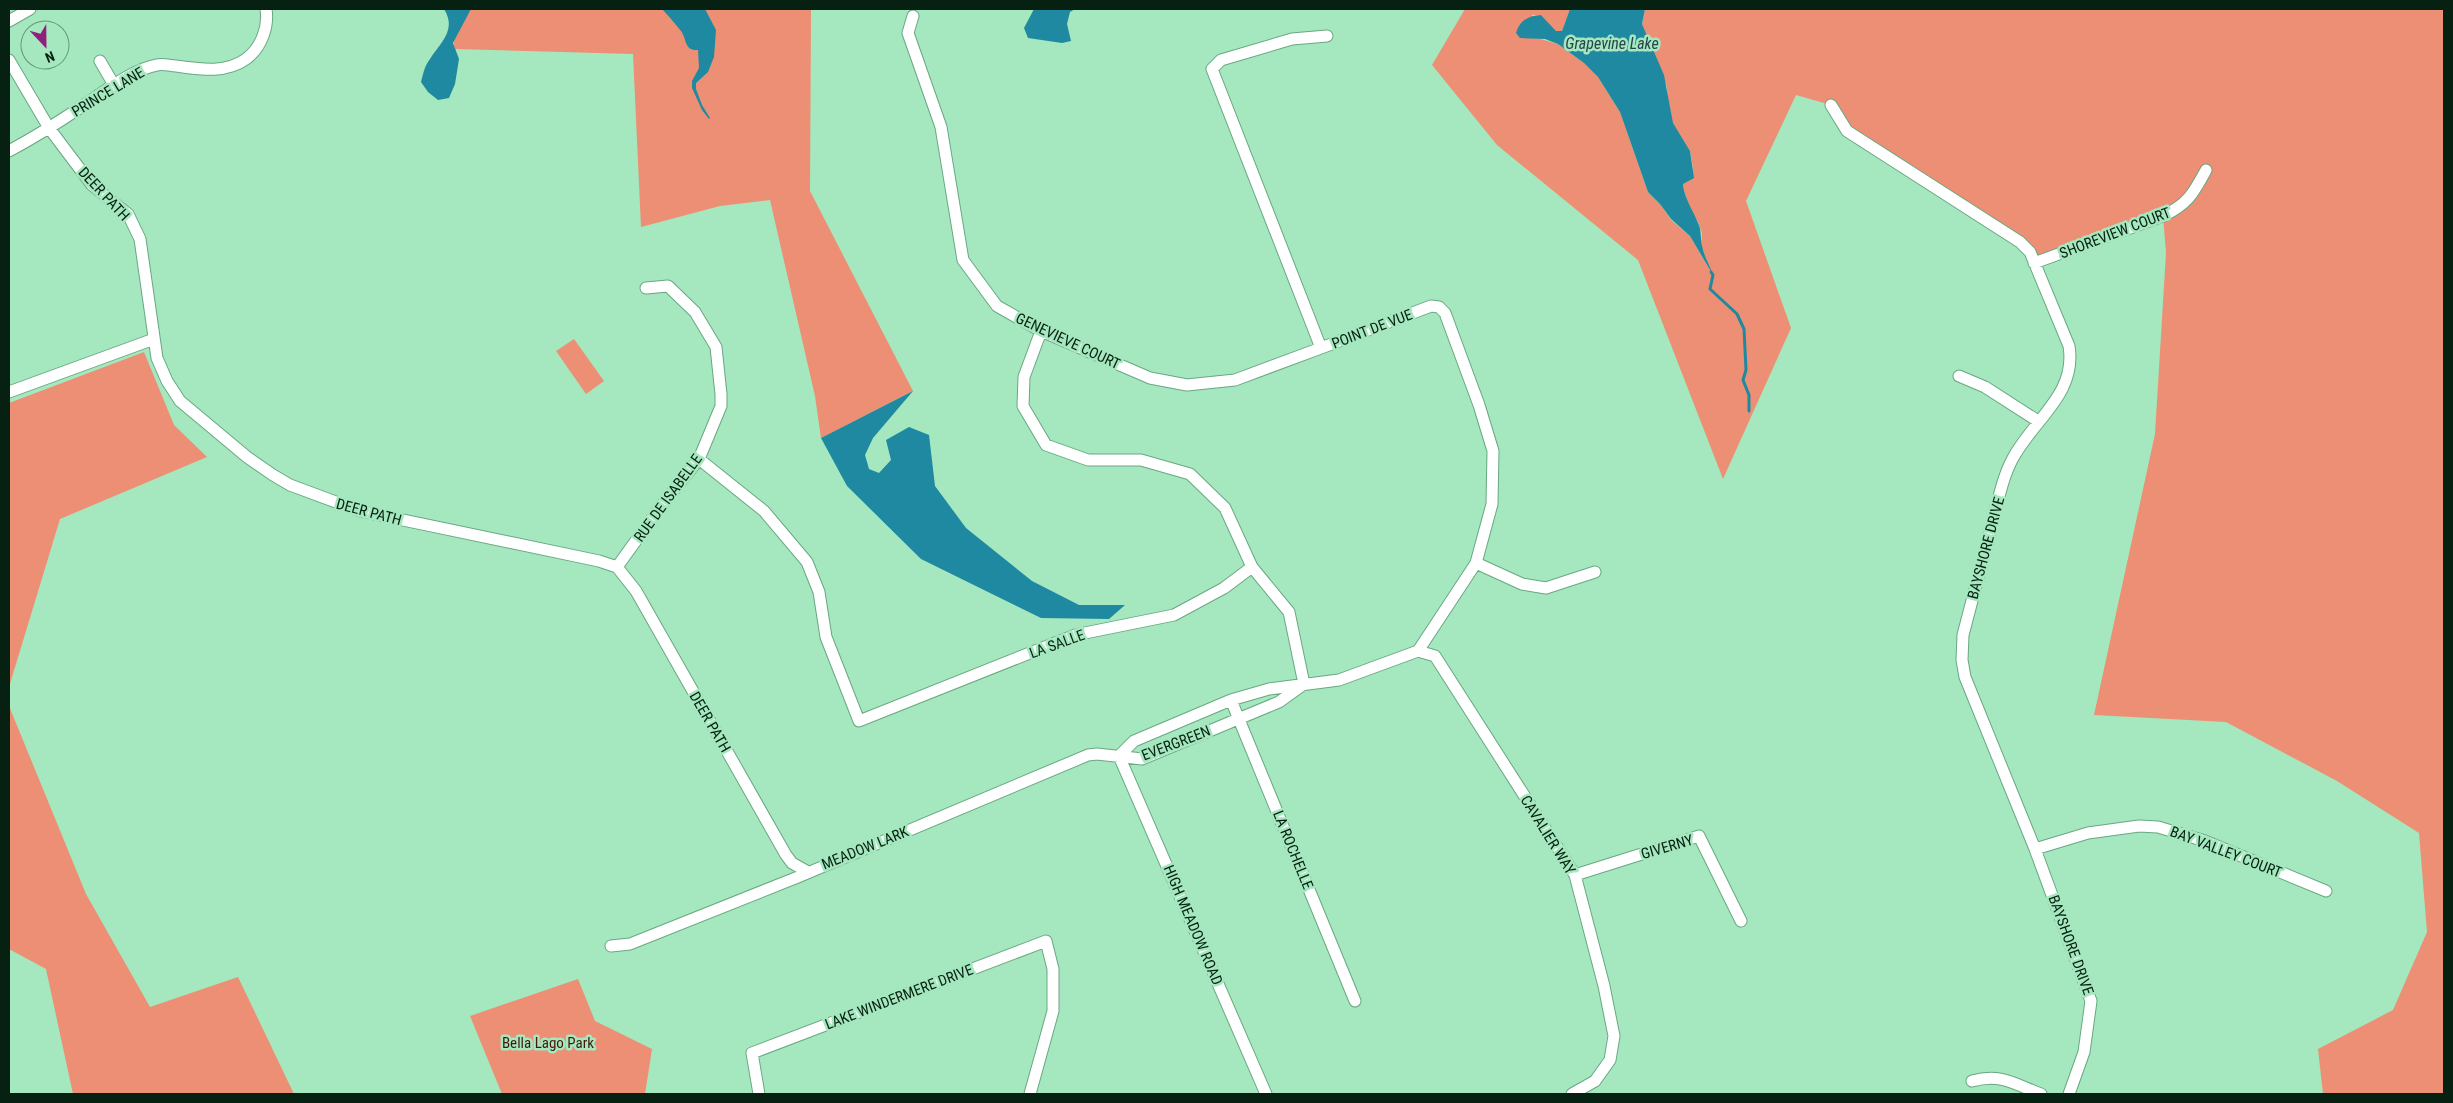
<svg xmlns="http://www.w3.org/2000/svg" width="2453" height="1103" viewBox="0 0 2453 1103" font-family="'Roboto Condensed',sans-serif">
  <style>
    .green { fill: #ed8f74 }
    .water { fill: #1e89a0 }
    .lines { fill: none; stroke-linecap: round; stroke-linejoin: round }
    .stream { stroke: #1e89a0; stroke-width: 3 }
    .minor-casing { stroke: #68a882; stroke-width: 13 }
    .minor { stroke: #fff; stroke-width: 11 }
    .labels { text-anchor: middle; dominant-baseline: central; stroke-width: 5; stroke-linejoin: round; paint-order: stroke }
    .street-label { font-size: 15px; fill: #062112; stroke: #a5e7be }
    .park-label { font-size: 15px; fill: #47180a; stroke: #a5e7be }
    .water-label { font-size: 16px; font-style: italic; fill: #26444c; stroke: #a5e7be }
  </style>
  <rect width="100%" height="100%" fill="#a5e7be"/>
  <path class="green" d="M471 9H811L810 191 913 391 821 438 815 396 770 200 720 206 641 227 633 54 455 49C450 36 464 20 471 9Z
    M1465 9H1570L1562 31H1556L1541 15H1532L1537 38 1558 44 1584 63 1598 77 1620 112 1648 192 1660 204 1671 220 1690 236 1711 272 1701 245 1702 233 1698 222 1691 212 1684 191 1683 184 1693 168 1690 151 1673 124 1668 105 1667 87 1642 24 1645 9H2444V1094H2323L2318 1049 2393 1010 2427 932 2419 833 2337 781 2226 722 2094 715 2155 434 2166 253 2163 216 2034 263 2030 252 1847 131 1831 105 1796 95 1746 201 1791 328 1723 479 1638 260 1497 145 1432 65Z
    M574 339 604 381 586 394 556 351Z
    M144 352 174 425 207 457 60 519 9 687V403Z
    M9 706 86 894 150 1007 238 977 294 1094H73L46 969 9 949Z
    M578 979 595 1021 652 1049 645 1094H502L470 1016Z"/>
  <path class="water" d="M444 9H471L453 43 459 59 455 84 449 98 438 100 428 92 421 82C423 74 425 65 430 59 441 42 457 30 444 9Z
    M662 9H705L716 30 714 57 708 72 696 83V89L702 105 710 118 709 119 702 110 692 88V81L699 68 698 50C684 51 687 39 681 31 675 24 669 16 662 9Z
    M1034 9H1075L1070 12 1067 24 1071 41 1062 43 1028 38 1024 28Z
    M1570 9H1645L1642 24 1664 75 1673 123 1690 151 1694 178 1683 184C1684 198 1693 210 1698 223 1702 231 1700 238 1702 246 1704 256 1710 266 1713 275L1690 236 1671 219 1660 204 1648 192 1620 112 1598 77 1584 63 1558 44 1545 39 1520 38 1516 33C1520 20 1528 16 1541 15L1556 31H1562Z
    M913 391 873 438 865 455 869 469 879 473 891 460 886 440 909 427 929 435 935 486 966 528 1032 581 1079 605H1125L1109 619 1041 618 921 559 847 486 821 438Z"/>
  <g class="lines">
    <path class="stream" d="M1711 272 1713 275 1710 289 1737 314 1744 329 1746 370 1743 380 1749 395V411"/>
    <defs>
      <path id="minor" d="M913 16 908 33 941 127 963 260 997 306 1041 331 1150 378 1187 385 1235 380 1321 348
        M9 21 30 9
        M1327 36 1292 39 1221 60 1212 69 1321 348 1431 306 1439 307 1445 313 1479 405 1493 451 1492 504 1476 563 1418 651
        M9 60 49 128 92 185 128 214 140 239 157 358 167 381 180 401 247 457 273 475 290 485 360 511 599 561 617 567 636 591 786 855 792 863 808 872
        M100 61 114 85
        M1831 105 1847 131 2020 242 2030 252 2069 346C2077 394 2034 419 2013 458 2002 478 1998 502 1992 524 1982 561 1973 598 1963 635L1962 660 1965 677 2035 849 2091 1001 2084 1052 2069 1094
        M9 151C35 137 59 122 84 105 104 92 133 69 157 65 163 63 170 66 176 66 199 69 225 74 246 59 261 48 269 27 266 9
        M2034 263 2163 216C2188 204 2193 194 2206 170
        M1041 331 1024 377 1023 406 1046 445 1088 460H1141L1190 474 1225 508 1252 567 1289 612 1304 684
        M1959 376 1985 387 2038 421
        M9 392 154 339
        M699 459 764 511 807 562 819 592 826 637 859 721 1075 635 1174 615 1224 588 1252 567
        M1476 563 1522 584 1546 588 1595 572
        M617 567 658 510 699 459 721 406V394L716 347 695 312 668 286 646 288
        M1418 651 1435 656 1575 875 1604 986 1614 1036 1610 1060 1595 1081 1572 1094
        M1231 700 1355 1001
        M1119 756 1266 1094
        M1119 756 1134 741 1231 700 1269 689 1339 680 1418 651
        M2035 849 2088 833 2139 826 2158 827 2205 841 2326 891
        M1575 875 1699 836 1741 921
        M611 946 630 944 798 877 1088 755 1097 754 1142 759 1279 702 1304 684
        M1972 1081C2001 1073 2014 1084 2041 1094
        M759 1094 752 1053 1046 941 1053 969V1011L1030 1094"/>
    </defs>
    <use href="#minor" class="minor-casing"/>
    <use href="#minor" class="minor"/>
  </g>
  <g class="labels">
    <g class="street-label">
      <text transform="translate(108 92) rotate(-31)">PRINCE LANE</text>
      <text transform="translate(104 194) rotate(47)">DEER PATH</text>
      <text transform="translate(2115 233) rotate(-21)">SHOREVIEW COURT</text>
      <text transform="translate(1372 329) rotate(-21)">POINT DE VUE</text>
      <text transform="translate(1068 341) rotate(25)">GENEVIEVE COURT</text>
      <text transform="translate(668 498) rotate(-54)">RUE DE ISABELLE</text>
      <text transform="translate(369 512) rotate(15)">DEER PATH</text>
      <text transform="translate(1986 548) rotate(-75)">BAYSHORE DRIVE</text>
      <text transform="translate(1057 644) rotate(-20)">LA SALLE</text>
      <text transform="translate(710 722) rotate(60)">DEER PATH</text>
      <text transform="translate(1176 743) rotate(-21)">EVERGREEN</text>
      <text transform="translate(1548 835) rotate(58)">CAVALIER WAY</text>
      <text transform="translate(1667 847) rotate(-16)">GIVERNY</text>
      <text transform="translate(865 848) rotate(-22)">MEADOW LARK</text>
      <text transform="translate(1293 850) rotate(68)">LA ROCHELLE</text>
      <text transform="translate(2226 852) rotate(21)">BAY VALLEY COURT</text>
      <text transform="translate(1193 925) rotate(67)">HIGH MEADOW ROAD</text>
      <text transform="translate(2071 945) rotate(70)">BAYSHORE DRIVE</text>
      <text transform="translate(899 997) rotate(-21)">LAKE WINDERMERE DRIVE</text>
    </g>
    <g class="park-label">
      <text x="548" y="1043">Bella Lago Park</text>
    </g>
    <g class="water-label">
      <text x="1612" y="43">Grapevine Lake</text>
    </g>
  </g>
  <rect width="2453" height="1103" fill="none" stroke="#062112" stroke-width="20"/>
  <g transform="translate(45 45) rotate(158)"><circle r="24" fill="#a5e7be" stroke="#659879"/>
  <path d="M0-4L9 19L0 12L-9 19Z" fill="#921e7d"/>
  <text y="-8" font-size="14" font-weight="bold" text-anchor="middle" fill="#062112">N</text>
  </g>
</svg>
